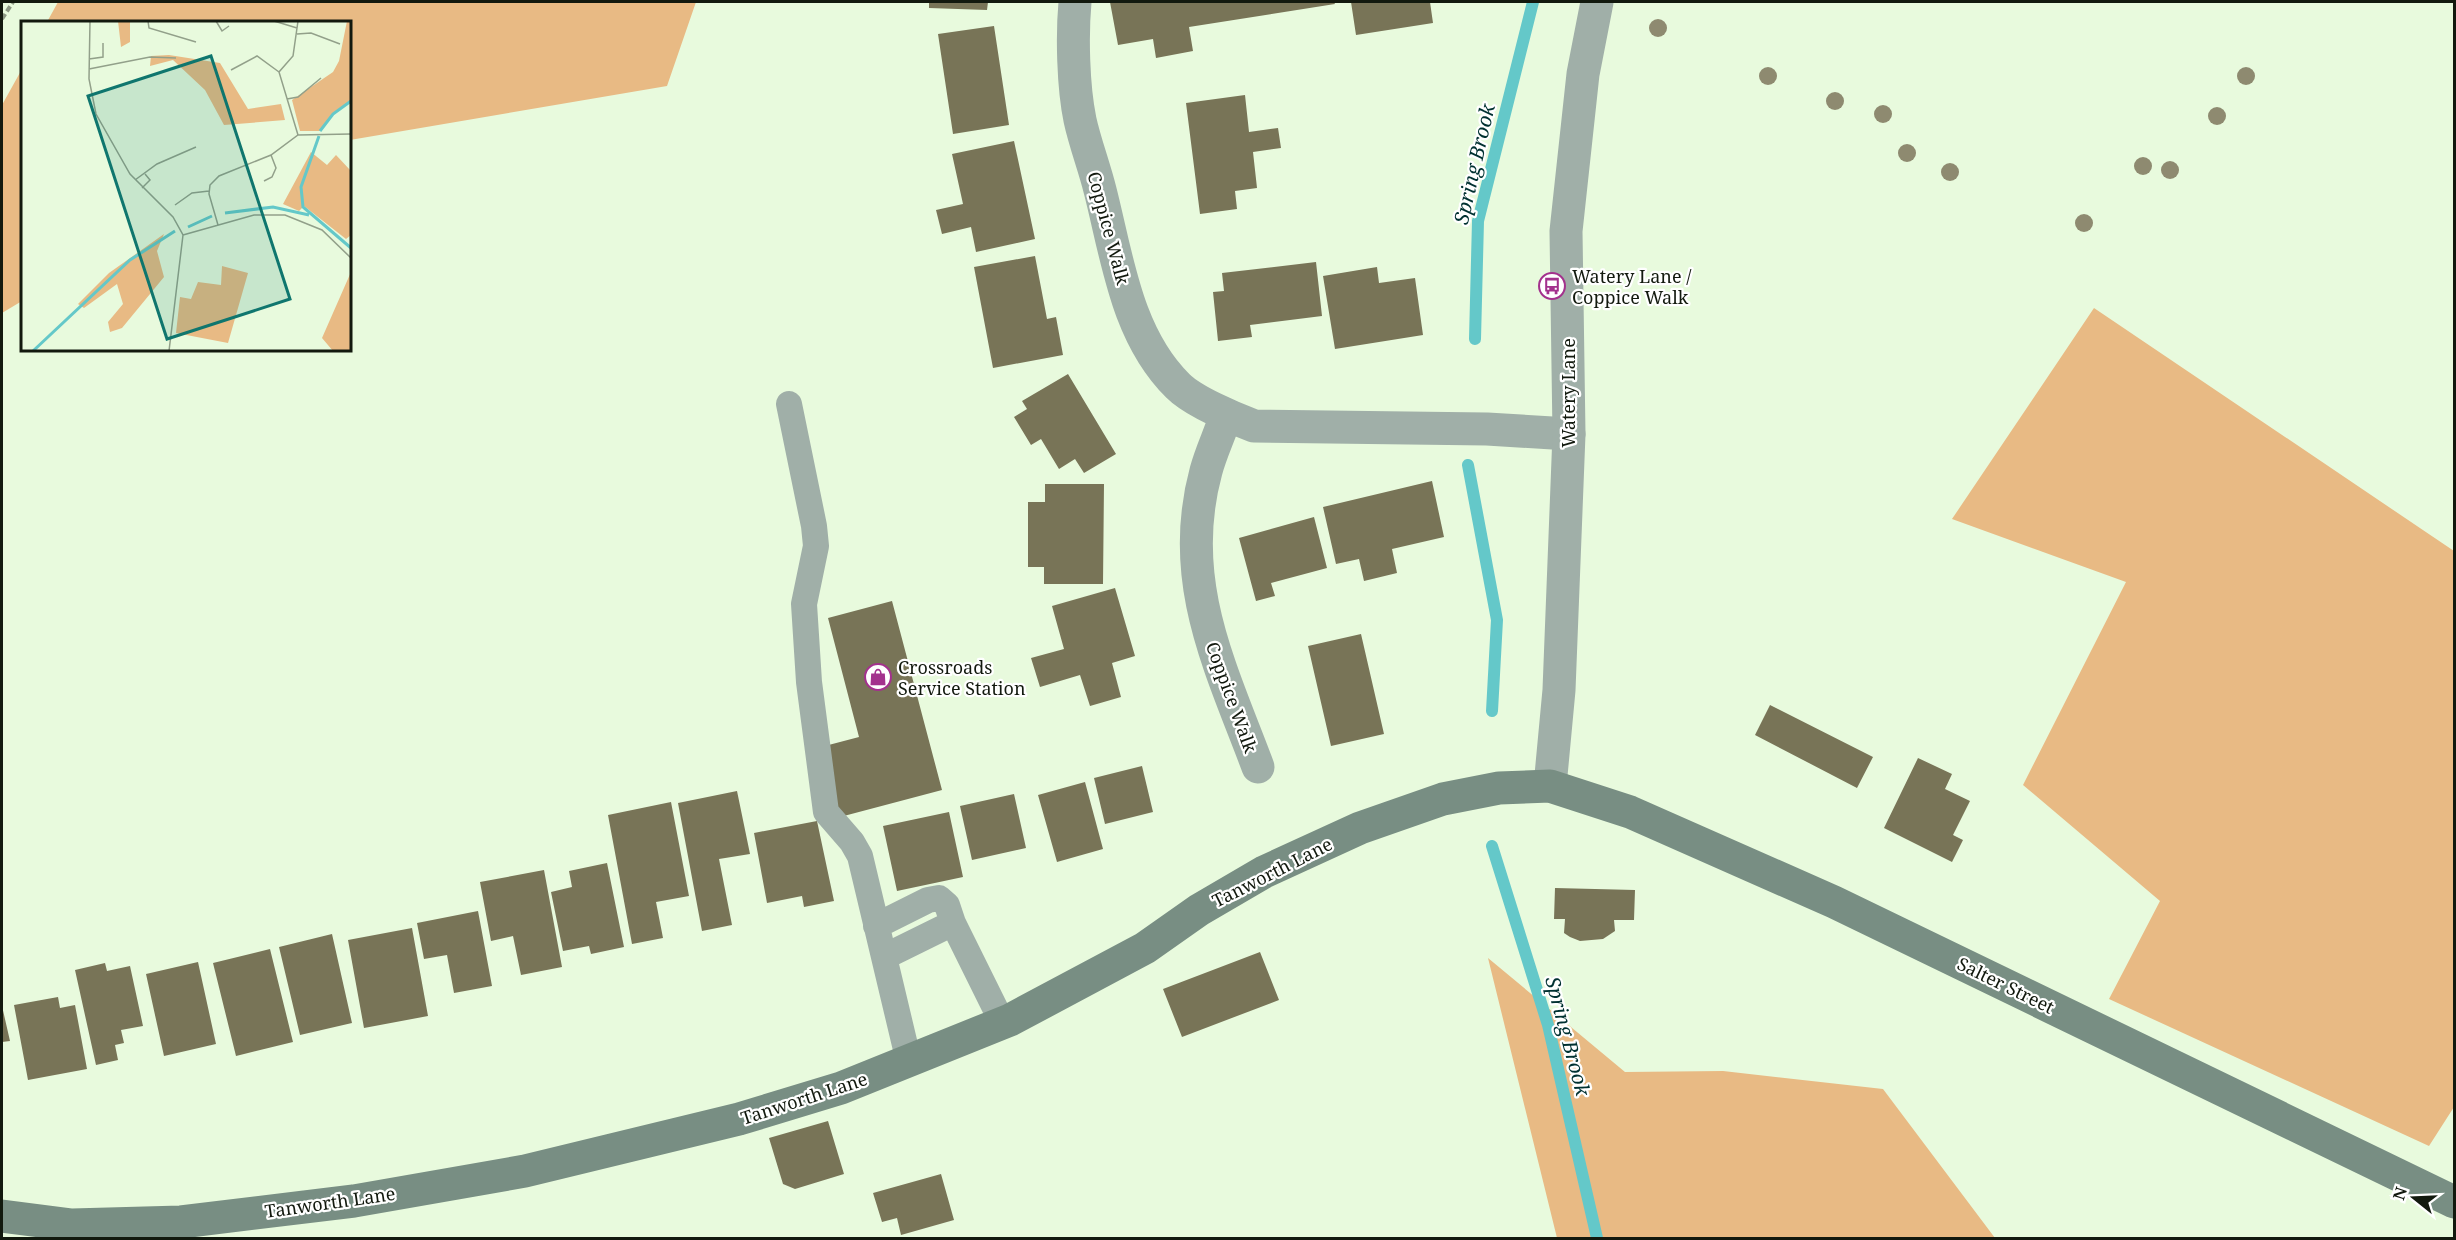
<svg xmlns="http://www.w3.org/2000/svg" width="2456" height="1240" viewBox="0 0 2456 1240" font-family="'Noto Serif',serif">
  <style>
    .green { fill: #e8ba84 }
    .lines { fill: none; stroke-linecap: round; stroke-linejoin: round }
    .stream { stroke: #64c8c9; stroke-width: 12 }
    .building { fill: #787457 }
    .path { stroke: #8c9984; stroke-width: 4; stroke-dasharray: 6 3; stroke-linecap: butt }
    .service { stroke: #a0afa8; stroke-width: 26 }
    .minor { stroke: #a0afa8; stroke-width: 33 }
    .tertiary { stroke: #a0afa8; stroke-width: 33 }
    .secondary { stroke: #788e83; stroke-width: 33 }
    .tree { fill: #8e8a70 }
    .labels { text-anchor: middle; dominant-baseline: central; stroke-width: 4.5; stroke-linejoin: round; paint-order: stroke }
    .street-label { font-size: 18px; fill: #12190e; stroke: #fff }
    .poi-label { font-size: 18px; fill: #12190e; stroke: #fff; text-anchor: start }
    .water-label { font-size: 20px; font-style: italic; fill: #003131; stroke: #fff }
    .inset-river { fill: none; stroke: #64c8c9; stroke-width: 3 }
    .inset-road { fill: none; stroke: #92a08a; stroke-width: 1.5 }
    .view { fill: #0f766e; fill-opacity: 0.15; stroke: #0f766e; stroke-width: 3 }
    .inset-edge { fill: none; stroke: #12190e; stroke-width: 3 }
  </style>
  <rect width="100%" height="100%" fill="#e8fadd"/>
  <path class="green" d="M58 2H696L667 86 350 140V22H47Z
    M22 69V301L2 313V105Z
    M2094 308 2454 551V1107L2429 1146 2109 999 2160 901 2023 785 2126 582 1952 519Z
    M1488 958 1625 1072 1723 1071 1883 1089 1995 1238H1557Z"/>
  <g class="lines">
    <path class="stream" d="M1475 339 1478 221 1533 2
      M1468 465 1497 620 1492 711
      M1492 846 1548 1025 1597 1238"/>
  </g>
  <path class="building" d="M929 2H988L987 10 929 8Z
    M1110 2H1334L1335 4 1189 27 1193 51 1156 58 1153 39 1118 45Z
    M1351 2H1430L1433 23 1356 35Z
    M994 26 1009 125 953 134 938 34Z
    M1245 95 1249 132 1278 128 1281 148 1253 152 1257 188 1235 191 1237 209 1200 214 1186 103Z
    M1014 141 1035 239 976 252 971 227 942 234 936 210 963 204 952 154Z
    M1035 256 1047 319 1056 317 1063 355 993 368 974 267Z
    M1316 262 1322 316 1250 325 1252 337 1218 341 1213 292 1224 291 1222 273Z
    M1377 267 1379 283 1415 278 1423 335 1335 349 1323 276Z
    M1068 374 1116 454 1084 473 1075 459 1059 469 1041 439 1031 445 1014 417 1027 409 1022 401Z
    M1432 481 1444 537 1392 549 1397 573 1364 581 1359 559 1336 564 1323 507Z
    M1045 484H1104L1103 584H1044V567H1028V502H1045Z
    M1314 517 1327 568 1271 583 1275 596 1256 601 1239 538Z
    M1115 588 1135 656 1112 663 1121 697 1090 706 1080 675 1040 687 1031 658 1064 649 1052 606Z
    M892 601 942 790 840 817 821 747 859 737 828 618Z
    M1361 634 1384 734 1331 746 1308 646Z
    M1770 705 1873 757 1857 788 1755 735Z
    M1918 758 1952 774 1945 789 1970 801 1953 835 1963 840 1952 862 1884 828Z
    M1142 766 1153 812 1105 824 1094 778Z
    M1085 782 1103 849 1057 862 1038 795Z
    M737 791 750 854 719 859 732 925 702 931 678 803Z
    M1014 794 1026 848 972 860 960 806Z
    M671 802 689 896 656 902 663 938 632 944 608 815Z
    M949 812 963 877 897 891 883 826Z
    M817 821 834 901 804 907 802 896 767 903 754 833Z
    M607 863 624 947 591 954 589 946 563 951 551 892 572 887 569 871Z
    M544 870 562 967 521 975 513 936 491 941 480 882Z
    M1555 888 1635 890 1634 920H1614L1615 931 1603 939 1580 941 1570 937 1564 933 1565 919H1554Z
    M478 911 492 986 454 993 447 955 424 959 417 923Z
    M412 928 428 1016 364 1028 348 940Z
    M332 934 352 1023 300 1035 279 947Z
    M270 949 293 1042 236 1056 213 963Z
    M1260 952 1279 1000 1182 1037 1163 989Z
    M198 962 216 1044 164 1056 146 974Z
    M105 963 107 971 130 966 143 1026 121 1030 124 1043 115 1045 118 1060 96 1065 75 970Z
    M58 997 60 1008 75 1005 87 1069 28 1080 14 1005Z
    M2 1006 10 1041 2 1042Z
    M828 1121 844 1174 795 1189 783 1184 769 1138Z
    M941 1174 954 1220 901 1235 897 1218 882 1222 873 1193Z"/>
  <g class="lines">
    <path class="path" d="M2 19 13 2"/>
    <path class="service" d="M789 404 814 526 816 546 804 604 809 682 826 812 852 842 860 856 909 1062
      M876 926 928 900 939 898 947 905 953 923
      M884 957 953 923 1003 1024"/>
    <path class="minor" d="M1075 2C1072 35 1073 86 1080 120 1085 143 1094 166 1100 190 1117 256 1126 335 1178 386 1193 401 1233 418 1254 426L1487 429 1569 434
      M1226 415C1220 434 1211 452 1206 471 1176 581 1221 668 1258 767"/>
    <path class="tertiary" d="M1550 786 1559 690 1569 434 1566 231 1583 74 1597 2"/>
    <path class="secondary" d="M2 1216 72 1225 181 1222 354 1201 525 1171 739 1119 841 1088 1010 1020 1145 948 1199 910 1264 872 1360 828 1443 799 1499 788 1550 786 1630 812 1834 902 2454 1202"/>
  </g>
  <g class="tree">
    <circle cx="1658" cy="28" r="9"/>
    <circle cx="1768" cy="76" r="9"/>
    <circle cx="2246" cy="76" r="9"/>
    <circle cx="1835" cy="101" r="9"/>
    <circle cx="1883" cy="114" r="9"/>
    <circle cx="2217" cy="116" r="9"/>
    <circle cx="1907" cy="153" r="9"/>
    <circle cx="2143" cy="166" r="9"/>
    <circle cx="2170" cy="170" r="9"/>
    <circle cx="1950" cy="172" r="9"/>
    <circle cx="2084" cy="223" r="9"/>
  </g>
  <defs>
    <symbol id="bus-ring" viewBox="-11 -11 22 22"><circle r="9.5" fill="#fff" stroke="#a3318d" stroke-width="1.5"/><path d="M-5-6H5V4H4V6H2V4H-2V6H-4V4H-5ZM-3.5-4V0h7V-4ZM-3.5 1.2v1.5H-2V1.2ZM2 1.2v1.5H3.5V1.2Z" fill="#a3318d"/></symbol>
    <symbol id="shop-ring" viewBox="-11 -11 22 22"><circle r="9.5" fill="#fff" stroke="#a3318d" stroke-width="1.5"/><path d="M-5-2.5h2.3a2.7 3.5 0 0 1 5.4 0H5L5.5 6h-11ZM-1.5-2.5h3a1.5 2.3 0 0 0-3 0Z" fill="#a3318d"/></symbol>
  </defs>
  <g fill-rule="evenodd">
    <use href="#bus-ring" x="1537" y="271" width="30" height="30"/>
    <use href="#shop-ring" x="863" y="662" width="30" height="30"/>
  </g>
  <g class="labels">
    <g class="street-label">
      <text transform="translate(1109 228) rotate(75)">Coppice Walk</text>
      <text transform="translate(1568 393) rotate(-90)">Watery Lane</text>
      <text transform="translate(1232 697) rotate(70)">Coppice Walk</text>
      <text transform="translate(1272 872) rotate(-27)">Tanworth Lane</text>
      <text transform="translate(2006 985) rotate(26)">Salter Street</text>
      <text transform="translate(804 1098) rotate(-18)">Tanworth Lane</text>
      <text transform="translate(330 1202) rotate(-8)">Tanworth Lane</text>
    </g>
    <g class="poi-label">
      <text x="1572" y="276">Watery Lane /<tspan x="1572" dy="21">Coppice Walk</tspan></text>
      <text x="898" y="667">Crossroads<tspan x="898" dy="21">Service Station</tspan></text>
    </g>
    <g class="water-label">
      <text transform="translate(1474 164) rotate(-77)">Spring Brook</text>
      <text transform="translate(1568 1036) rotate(75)">Spring Brook</text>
    </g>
  </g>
  <g transform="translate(21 21)">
    <rect width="330" height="330" fill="#e8fadd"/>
    <path d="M97 0H109V21L100 26ZM326 0H330V80L312 92 299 110H279L271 79 312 51 318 40ZM148 34 199 42 227 88 260 83 264 99 203 104 184 69 152 39 129 45 130 35ZM290 131 306 144 315 134 330 150V214L325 218 283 185 278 190 262 183ZM143 213 136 230 143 256 101 307 89 311 87 301 102 283 96 263 63 287 57 283 88 252ZM201 245 227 252 207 322 155 312 159 276 170 278 177 261 200 264ZM330 251V330H312L301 317Z" fill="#e8ba84"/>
    <path class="inset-river" d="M299 110 312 93 330 80M298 115 280 166 282 186 330 227M204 192 252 186 288 194M167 206 191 195M12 330 109 239 154 210"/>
    <path class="inset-road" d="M69 0 68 58 75 93 109 153 152 196 162 214 148 330M127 0 128 7 175 21M195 0 201 10 208 5M253 0 276 7M277 0 272 35 258 51 277 114M276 13 290 12 319 23M68 38 82 36V22M68 48 129 36 155 37M210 49 236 35 258 51M266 78 277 76 300 57M114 159 136 143 175 126M243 160 251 156 255 147 250 134M121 167 129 159 124 153M154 184 171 172 188 170M197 204 188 173 189 164 198 155 250 134 277 114 330 113M162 214 233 194H264L301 209 330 237"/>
    <path class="view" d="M190 35 269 278 146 318 67 75Z"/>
    <rect width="330" height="330" class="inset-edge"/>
  </g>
  <rect width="2456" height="1240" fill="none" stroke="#12190e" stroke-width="6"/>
  <g transform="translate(2414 1198) rotate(288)" stroke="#ffffff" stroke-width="4.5" paint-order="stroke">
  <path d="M0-4.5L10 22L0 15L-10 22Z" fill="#12190e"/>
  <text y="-9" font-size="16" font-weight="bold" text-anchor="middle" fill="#12190e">N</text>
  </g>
</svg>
